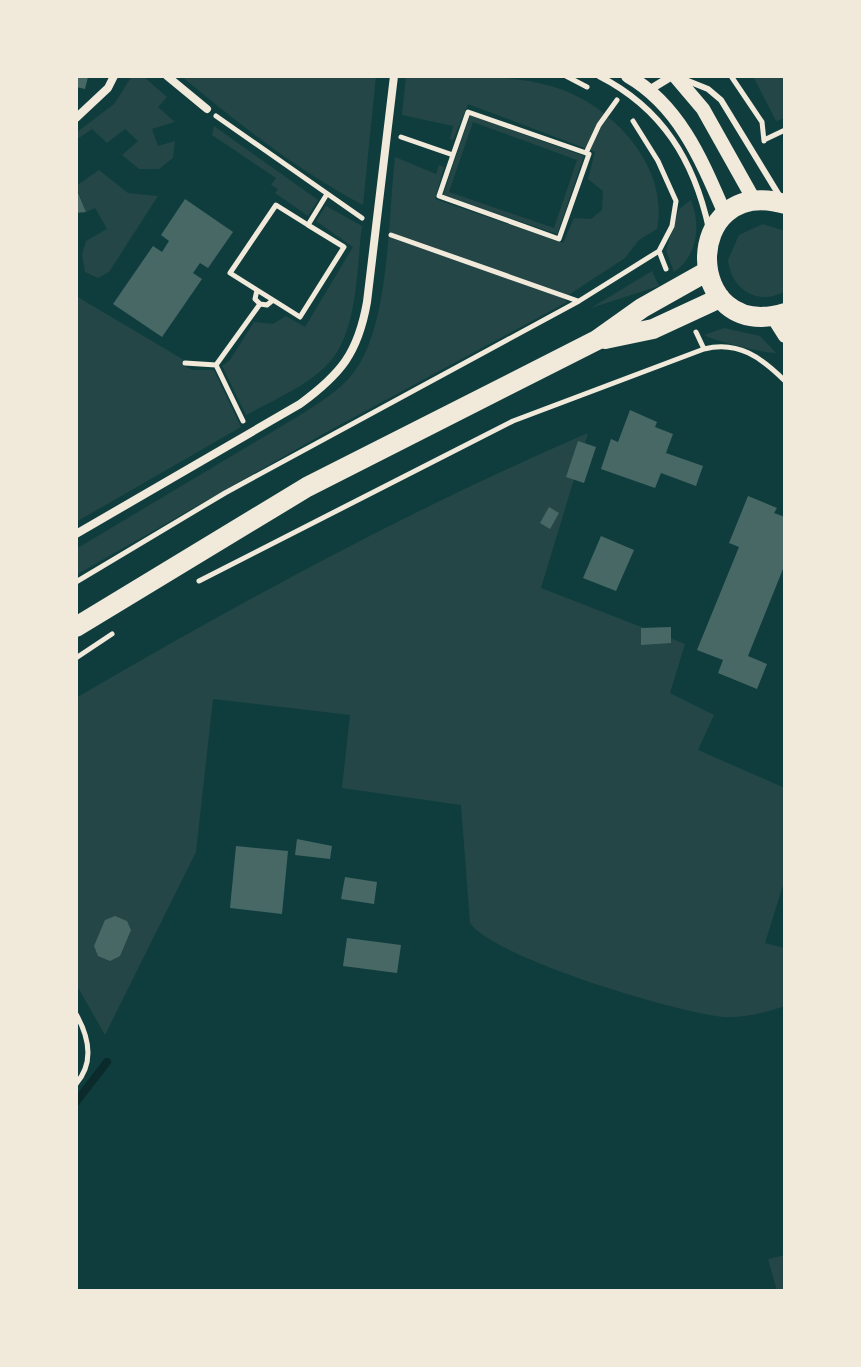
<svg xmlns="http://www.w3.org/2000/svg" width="861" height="1367" viewBox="0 0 861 1367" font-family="'PT Sans',sans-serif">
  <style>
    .green { fill: #244646; fill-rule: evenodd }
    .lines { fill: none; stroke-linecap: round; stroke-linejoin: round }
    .stream { stroke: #0a2a2b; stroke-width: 8 }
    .building { fill: #486865 }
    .path { stroke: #f1e9da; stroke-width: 5 }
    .service { stroke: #f1e9da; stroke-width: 6 }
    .minor { stroke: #f1e9da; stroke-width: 8 }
    .tertiary { stroke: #f1e9da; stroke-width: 14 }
    .primary { stroke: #f1e9da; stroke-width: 20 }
  </style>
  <rect width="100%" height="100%" fill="#0f3d3e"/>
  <path class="green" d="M132 76H143L167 97 158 107 175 122 152 129 158 146 175 141 173 158 159 169H139L122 155 138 141 125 129 107 143 92 129 76 140V133L114 104Z
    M181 76H376L363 205C297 170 239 124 181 76Z
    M406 76C453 76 508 73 554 87 611 104 670 166 657 229L639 240 625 258 564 298 567 302 323 434 76 575V549L302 414C320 402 341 390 354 372 390 325 388 217 395 157L436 174 439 165 444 167 435 199 563 243 574 218 591 219 602 210 603 191 588 179 595 152 468 104 453 140 450 139 453 126 402 115Z
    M753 76H785V118L776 121Z
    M470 115 584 156 557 234 443 195ZM473 122 577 160 554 228 449 192Z
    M214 126 318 200 308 216 275 193 278 189 271 185 276 178 212 135Z
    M99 170 128 193 158 196 109 272 98 278 85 272 82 255 86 241 107 229 95 208 86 212 76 186Z
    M691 200C701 225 698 256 674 272L666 250 679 209Z
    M326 206 362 226C356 269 359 335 325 367 304 387 272 401 246 415L222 366 230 360 254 322 273 324 286 316 305 327 353 247 316 221Z
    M763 224 785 231V291C758 307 731 289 728 260L739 235Z
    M652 271 659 286 591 308Z
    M76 296 184 360V366L193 370H214L241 427 76 522Z
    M724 328 760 336 776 353C767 354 711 340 704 335Z
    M588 433 541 588 685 644 670 693 714 715 698 750 785 788V879L765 943 785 948V1006C767 1012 744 1018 725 1017 680 1014 494 958 470 923L461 805 342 788 350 715 213 699 196 852 105 1035 76 984V698C242 601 411 509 588 433Z
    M785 1255V1291H777L768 1259Z"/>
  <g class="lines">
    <path class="stream" d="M76 1102 107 1062"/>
  </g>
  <path class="building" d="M76 76 88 77 85 89 76 87Z
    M76 188 86 212 76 213Z
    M185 199 233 232 208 268 200 263 193 273 202 279 162 337 113 304 153 246 162 252 169 241 161 235Z
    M630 410 657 422 655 427 673 434 666 453 703 466 696 486 661 473 655 488 601 469 611 439 618 442Z
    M578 441 596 447 584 483 566 477Z
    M748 496 777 508 774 513 785 517V564L748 656 767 664 757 689 718 673 723 660 697 650 739 547 729 543Z
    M549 507 559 513 550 529 540 523Z
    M601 536 634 550 616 591 583 578Z
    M671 627V643L641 645V628Z
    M297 839 332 846 330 859 295 855Z
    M236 846 288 851 282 914 230 908Z
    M345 877 377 882 374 904 341 899Z
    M115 916 127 921 131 930 120 956 110 961 98 956 94 946 105 920Z
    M347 938 401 945 397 973 343 966Z"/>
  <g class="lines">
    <path class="path" d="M566 76 587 87
      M731 76 762 122 764 141
      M216 116 362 218
      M401 137 453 155 468 112 589 154 559 239 439 196 453 155
      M764 140 785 130
      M586 153 599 125 617 100
      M391 235 578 301
      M659 251 666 269
      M257 290 273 300
      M260 304 255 299 257 290 230 273 276 205 308 225
      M696 332 704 349C738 340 762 358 785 381
      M185 363 216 365 243 421
      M216 365 260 304 267 305 273 300 300 317 344 247 308 225 327 194
      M199 581 513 421 704 349
      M76 582 225 493 579 301 659 251 672 226 676 201 658 161 633 121
      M76 658 112 634
      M76 1014C89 1037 95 1062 76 1084"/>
    <path class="service" d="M599 76C662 108 694 160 709 229
      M683 79 708 89 721 100 782 200"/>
    <path class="minor" d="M167 76 207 109
      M649 90 672 76
      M76 118 108 88 114 76
      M76 534 300 404C341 374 358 353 367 302L394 76"/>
    <path class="tertiary" d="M628 76C680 106 702 161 725 214
      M675 76 703 109 754 200
      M773 317 785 336"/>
    <path class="primary" d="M785 204C680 174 682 344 785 313
      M605 339 653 329 720 298
      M76 627 307 487 597 340 642 308 706 272"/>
  </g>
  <rect width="861" height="1367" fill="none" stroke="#f1e9da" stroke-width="156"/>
</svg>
